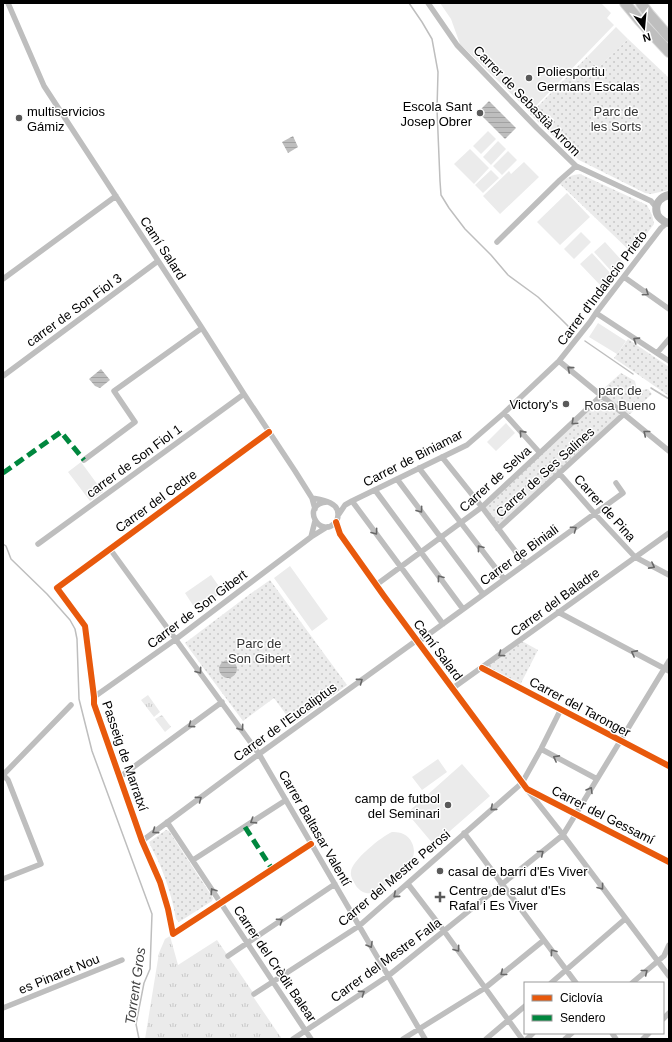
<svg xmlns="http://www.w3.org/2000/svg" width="672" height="1042" viewBox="0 0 672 1042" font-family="Arial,sans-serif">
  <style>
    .grass { fill: url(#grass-tufts) }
    .park { fill: url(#park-dots) }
    .garden { fill: #ebebeb }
    .water { fill: url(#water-rules) }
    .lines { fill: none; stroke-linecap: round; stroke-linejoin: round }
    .stream { stroke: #bebebe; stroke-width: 1.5 }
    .highway-casing { stroke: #dbdbdb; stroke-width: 12 }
    .street { stroke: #bebebe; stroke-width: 5.5 }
    .secondary { stroke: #b8b8b8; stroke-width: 8 }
    .highway { stroke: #bebebe; stroke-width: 10 }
    .quiet { stroke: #00873e; stroke-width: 5; stroke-dasharray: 10 5; stroke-linecap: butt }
    .cycleway-casing { stroke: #fff; stroke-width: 8 }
    .cycleway { stroke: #e8590c; stroke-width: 6 }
    .oneway { stroke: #686868 }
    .poi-dot { fill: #595959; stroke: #fff; stroke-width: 1.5 }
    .labels { text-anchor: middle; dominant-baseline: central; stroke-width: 3; stroke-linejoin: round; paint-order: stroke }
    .poi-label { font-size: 13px; fill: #000; stroke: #fff; text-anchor: start }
    .street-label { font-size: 13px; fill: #000; stroke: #fff }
    .park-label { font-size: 13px; fill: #323232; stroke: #fff }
    .water-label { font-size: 14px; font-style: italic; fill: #434343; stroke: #fff }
  </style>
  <defs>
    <pattern id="grass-tufts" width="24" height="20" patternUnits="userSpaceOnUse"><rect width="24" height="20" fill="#ebebeb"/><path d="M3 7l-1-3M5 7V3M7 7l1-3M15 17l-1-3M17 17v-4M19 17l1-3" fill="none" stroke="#c8c8c8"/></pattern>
    <pattern id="park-dots" width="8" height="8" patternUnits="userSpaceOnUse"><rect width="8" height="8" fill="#ebebeb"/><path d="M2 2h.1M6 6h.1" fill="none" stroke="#c8c8c8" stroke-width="1.8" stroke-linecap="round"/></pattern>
    <pattern id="water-rules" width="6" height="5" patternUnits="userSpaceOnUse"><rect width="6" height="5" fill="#bebebe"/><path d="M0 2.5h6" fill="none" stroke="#a2a2a2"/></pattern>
  </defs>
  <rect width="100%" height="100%" fill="#fff"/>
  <path class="grass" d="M148 695 160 712 154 717 141 700Z
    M162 715 171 727 165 732 155 719Z
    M170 936 178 965 217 940 254 994V998L282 1039H145L159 953 165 939Z"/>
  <path class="park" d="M628 39 669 78V190L651 194 645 193 579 160 530 114 587 57 598 68Z
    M580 174 647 205 652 215 654 224 632 253 560 184C567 177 571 175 580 174Z
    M628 339 669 367V396L614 358Z
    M621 373 635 381 637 391 648 389 652 394 630 414H624L498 529 482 507 602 396V390Z
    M270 580 347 685 293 724 274 698 243 721 185 643 250 594Z
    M520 640 538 650 519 687 482 668Z
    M166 830 169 831 213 898 212 901 179 922 176 919C173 901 167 882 160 865 157 857 152 850 149 842Z"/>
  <path class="garden" d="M440 3H601L611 13 607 18 614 25 530 112 460 44 451 19Z
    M616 27 628 39 598 68 587 57Z
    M488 131 496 139 481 154 473 146Z
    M498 141 506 149 491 165 483 157Z
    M470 149 489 168 474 184 454 164Z
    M508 151 517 160 502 175 493 166Z
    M524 162 539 177 500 214 483 196 509 171 511 174Z
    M491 170 499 178 483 193 475 185Z
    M567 193 590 217 560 245 537 222Z
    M581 232 591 242 574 259 564 249Z
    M605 242 624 263 613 273 594 252Z
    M592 253 612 275 601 286 580 264Z
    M598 323 626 341 617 354 589 337Z
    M506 423 515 433 496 451 487 442Z
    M81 462 103 492 90 501 68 472Z
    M290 566 328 619 312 631 274 578Z
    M211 575 223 592 196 610 185 593Z
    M438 759 447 772 422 790 412 777Z
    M462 764 490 796 434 845 407 813Z
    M392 832C394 832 398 832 401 833 413 837 418 852 410 863 406 868 399 873 394 877 387 884 381 891 372 893 365 894 361 892 356 886 354 882 350 877 351 872 351 861 382 836 392 832Z"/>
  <path class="water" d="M489 101 516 128 505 139 478 112Z
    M293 136 298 147 288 153 282 142Z
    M101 369 110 380 100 388 95 386 89 379Z
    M219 669a9 9 0 1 1 18 0a9 9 0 1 1-18 0Z"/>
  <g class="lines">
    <path class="stream" d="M409 3 422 22 432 39 438 72 437 109 440 181 441 195 449 208 465 229 491 255 508 275 538 297 560 318 573 331
      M585 341 633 374
      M651 388 669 399
      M3 544 6 546 11 559 47 594 70 620 75 629 77 639 79 699 92 751 152 914 150 969 144 983 136 1024 139 1039"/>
    <defs>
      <path id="highway" d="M625 3 640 21 669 52
        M641 3 649 14 669 37"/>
    </defs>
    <use href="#highway" class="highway-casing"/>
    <path class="street" d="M8 3 44 86 202 328 244 394 295 471 312 498 315 509
      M428 3 457 45 537 128 576 166 651 201 656 207
      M497 242 560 180 576 166
      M624 277 669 309
      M3 279 116 196
      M596 313 669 361
      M657 353 669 339
      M559 361 669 451
      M3 376 158 261
      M504 413 540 453
      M269 432 57 588 85 626 94 697V704L142 841 160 882 168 909 173 934 311 844
      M442 457 482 507 525 564
      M84 460 135 422 114 391 202 328
      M419 468 504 579
      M559 473 595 514 635 557 669 575
      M397 479 483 594
      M375 490 463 609
      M312 498C322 500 339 502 338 515 338 518 337 521 335 523 319 539 300 504 327 502
      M352 501 443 624
      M339 514 345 505 352 501 467 445 504 413 559 361 590 322 596 313 661 228 667 223
      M336 522 340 534 384 596 522 783 563 835 669 976
      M498 529 624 414
      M311 537 315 521
      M38 544 244 394
      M110 549 259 754 425 1039
      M376 585 482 507 602 395
      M558 612 669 671
      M418 642 623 493 616 483
      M482 668 669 766
      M453 688 669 533
      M94 697 176 639 311 537 327 527
      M541 749 597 779
      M3 775 71 705
      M120 777 222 702
      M529 790 669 862
      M167 822 311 1039
      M464 833 576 983
      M142 841 259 754 417 640
      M193 860 286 800
      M3 879 41 864 8 780 3 775
      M408 884 444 931 522 1039
      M228 956 335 884
      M551 983 625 919
      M632 983 658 961 664 956 669 945
      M254 994 359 926 522 783 541 749 561 709
      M3 1008 122 960
      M663 1019 669 1013
      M612 1033 616 1039
      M293 1039 388 976 563 835 669 661
      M403 1039 485 988 544 940
      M486 1039 525 1006
      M527 1039 533 1033
      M565 1039 572 1033
      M643 1039 649 1033"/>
    <path class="secondary" d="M669 195C652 199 652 219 669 223"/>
    <use href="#highway" class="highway"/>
    <path class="quiet" d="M3 473 61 432 84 460
      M245 827 272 869"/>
    <defs>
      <path id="cycleway" d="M269 432 57 588 85 626 94 697V704L142 841 160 882 168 909 173 934 311 844
        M336 522 340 534 384 596 527 789 669 862
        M482 668 669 766"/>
    </defs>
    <use href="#cycleway" class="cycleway-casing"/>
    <use href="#cycleway" class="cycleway"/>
  </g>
  <defs><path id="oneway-chevron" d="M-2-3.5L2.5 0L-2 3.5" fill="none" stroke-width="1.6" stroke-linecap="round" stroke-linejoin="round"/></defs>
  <g class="oneway">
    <use href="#oneway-chevron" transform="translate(646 293) rotate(35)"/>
    <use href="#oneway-chevron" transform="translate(636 340) rotate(-147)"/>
    <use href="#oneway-chevron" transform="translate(570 369) rotate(-140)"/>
    <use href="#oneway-chevron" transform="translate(574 422) rotate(137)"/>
    <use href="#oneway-chevron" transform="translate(522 433) rotate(-132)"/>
    <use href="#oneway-chevron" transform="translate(646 433) rotate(-141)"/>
    <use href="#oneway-chevron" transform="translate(420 510) rotate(54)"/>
    <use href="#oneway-chevron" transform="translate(574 529) rotate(-35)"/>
    <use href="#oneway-chevron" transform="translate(375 532) rotate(54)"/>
    <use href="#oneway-chevron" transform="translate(480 548) rotate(-128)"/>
    <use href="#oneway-chevron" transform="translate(652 566) rotate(28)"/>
    <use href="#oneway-chevron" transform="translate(440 578) rotate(-127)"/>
    <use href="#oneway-chevron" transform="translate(634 653) rotate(-152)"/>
    <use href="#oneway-chevron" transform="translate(501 654) rotate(144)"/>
    <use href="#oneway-chevron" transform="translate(199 671) rotate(54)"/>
    <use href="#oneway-chevron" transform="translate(360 681) rotate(-36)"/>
    <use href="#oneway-chevron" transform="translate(191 725) rotate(144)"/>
    <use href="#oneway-chevron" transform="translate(241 728) rotate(55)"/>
    <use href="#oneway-chevron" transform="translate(556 758) rotate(-152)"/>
    <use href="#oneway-chevron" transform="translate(590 790) rotate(-59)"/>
    <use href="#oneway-chevron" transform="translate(199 799) rotate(-37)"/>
    <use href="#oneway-chevron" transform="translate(493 808) rotate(139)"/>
    <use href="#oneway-chevron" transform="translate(253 821) rotate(147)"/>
    <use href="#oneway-chevron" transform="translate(155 831) rotate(144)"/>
    <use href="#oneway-chevron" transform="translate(541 853) rotate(-39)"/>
    <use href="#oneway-chevron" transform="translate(601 887) rotate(53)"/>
    <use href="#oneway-chevron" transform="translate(213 891) rotate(-123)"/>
    <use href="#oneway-chevron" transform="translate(396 895) rotate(139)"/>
    <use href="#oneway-chevron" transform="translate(280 921) rotate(-34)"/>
    <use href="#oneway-chevron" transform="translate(370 945) rotate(60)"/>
    <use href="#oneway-chevron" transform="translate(457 949) rotate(54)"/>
    <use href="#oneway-chevron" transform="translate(553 952) rotate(-126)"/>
    <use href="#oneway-chevron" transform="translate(645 972) rotate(-39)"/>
    <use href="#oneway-chevron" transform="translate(503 973) rotate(141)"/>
    <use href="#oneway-chevron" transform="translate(362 993) rotate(-34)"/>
  </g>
  <g class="poi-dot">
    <circle cx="529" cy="78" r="4"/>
    <circle cx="480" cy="113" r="4"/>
    <circle cx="19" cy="118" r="4"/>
    <circle cx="566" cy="404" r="4"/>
    <circle cx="448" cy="805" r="4"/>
    <circle cx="440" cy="871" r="4"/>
    <path d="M438 891h4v4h4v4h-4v4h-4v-4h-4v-4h4z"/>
  </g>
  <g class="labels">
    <g class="poi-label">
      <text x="537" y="71">Poliesportiu<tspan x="537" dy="15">Germans Escalas</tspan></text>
      <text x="472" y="106" text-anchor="end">Escola Sant<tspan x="472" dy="15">Josep Obrer</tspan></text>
      <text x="27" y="111">multiservicios<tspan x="27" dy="15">Gámiz</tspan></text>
      <text x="558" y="404" text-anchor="end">Victory's</text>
      <text x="440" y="798" text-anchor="end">camp de futbol<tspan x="440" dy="15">del Seminari</tspan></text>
      <text x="448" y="871">casal de barri d'Es Viver</text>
      <text x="449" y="890">Centre de salut d'Es<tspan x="449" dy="15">Rafal i Es Viver</tspan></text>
    </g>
    <g class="street-label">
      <text transform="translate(527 101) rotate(46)">Carrer de Sebastià Arrom</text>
      <text transform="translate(163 248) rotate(57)">Camí Salard</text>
      <text transform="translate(602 288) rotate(-53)">Carrer d'Indalecio Prieto</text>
      <text transform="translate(74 310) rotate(-36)">carrer de Son Fiol 3</text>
      <text transform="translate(413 458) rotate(-27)">Carrer de Biniamar</text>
      <text transform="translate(134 461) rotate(-36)">carrer de Son Fiol 1</text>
      <text transform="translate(545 472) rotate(-42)">Carrer de Ses Salines</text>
      <text transform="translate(495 479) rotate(-42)">Carrer de Selva</text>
      <text transform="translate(156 501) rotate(-36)">Carrer del Cedre</text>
      <text transform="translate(605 508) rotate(48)">Carrer de Pina</text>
      <text transform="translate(519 555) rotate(-36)">Carrer de Biniali</text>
      <text transform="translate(555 602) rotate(-36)">Carrer del Baladre</text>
      <text transform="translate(197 609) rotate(-37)">Carrer de Son Gibert</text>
      <text transform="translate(438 650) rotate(53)">Camí Salard</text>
      <text transform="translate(580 707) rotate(28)">Carrer del Taronger</text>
      <text transform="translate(285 722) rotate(-36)">Carrer de l'Eucaliptus</text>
      <text transform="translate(125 756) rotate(71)">Passeig de Marratxí</text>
      <text transform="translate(603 815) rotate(27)">Carrer del Gessamí</text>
      <text transform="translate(315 828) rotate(60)">Carrer Baltasar Valentí</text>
      <text transform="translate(394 878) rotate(-40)">Carrer del Mestre Perosi</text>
      <text transform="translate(386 960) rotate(-36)">Carrer del Mestre Falla</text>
      <text transform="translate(275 964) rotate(56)">Carrer del Crèdit Balear</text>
      <text transform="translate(59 974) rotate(-22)">es Pinaret Nou</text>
    </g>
    <g class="park-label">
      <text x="616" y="111">Parc de<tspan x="616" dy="15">les Sorts</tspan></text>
      <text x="620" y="390">parc de<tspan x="620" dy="15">Rosa Bueno</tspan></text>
      <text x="259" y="643">Parc de<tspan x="259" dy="15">Son Gibert</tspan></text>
    </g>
    <g class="water-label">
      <text transform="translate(135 986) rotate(-82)">Torrent Gros</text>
    </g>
  </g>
  <rect width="672" height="1042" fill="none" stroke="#000000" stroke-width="8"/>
  <rect x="524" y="982" width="140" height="52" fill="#ffffff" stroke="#999999"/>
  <rect x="532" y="995" width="20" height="6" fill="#e8590c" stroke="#999999"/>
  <text x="560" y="1002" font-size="12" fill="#000000">Ciclovía</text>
  <rect x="532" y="1015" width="20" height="6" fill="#00873e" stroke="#999999"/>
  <text x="560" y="1022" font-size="12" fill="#000000">Sendero</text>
  <g transform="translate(644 28) rotate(164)" stroke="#ffffff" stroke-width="3" paint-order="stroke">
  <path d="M0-3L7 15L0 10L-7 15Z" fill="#000000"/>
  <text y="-6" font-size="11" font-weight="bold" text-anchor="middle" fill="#000000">N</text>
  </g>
</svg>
